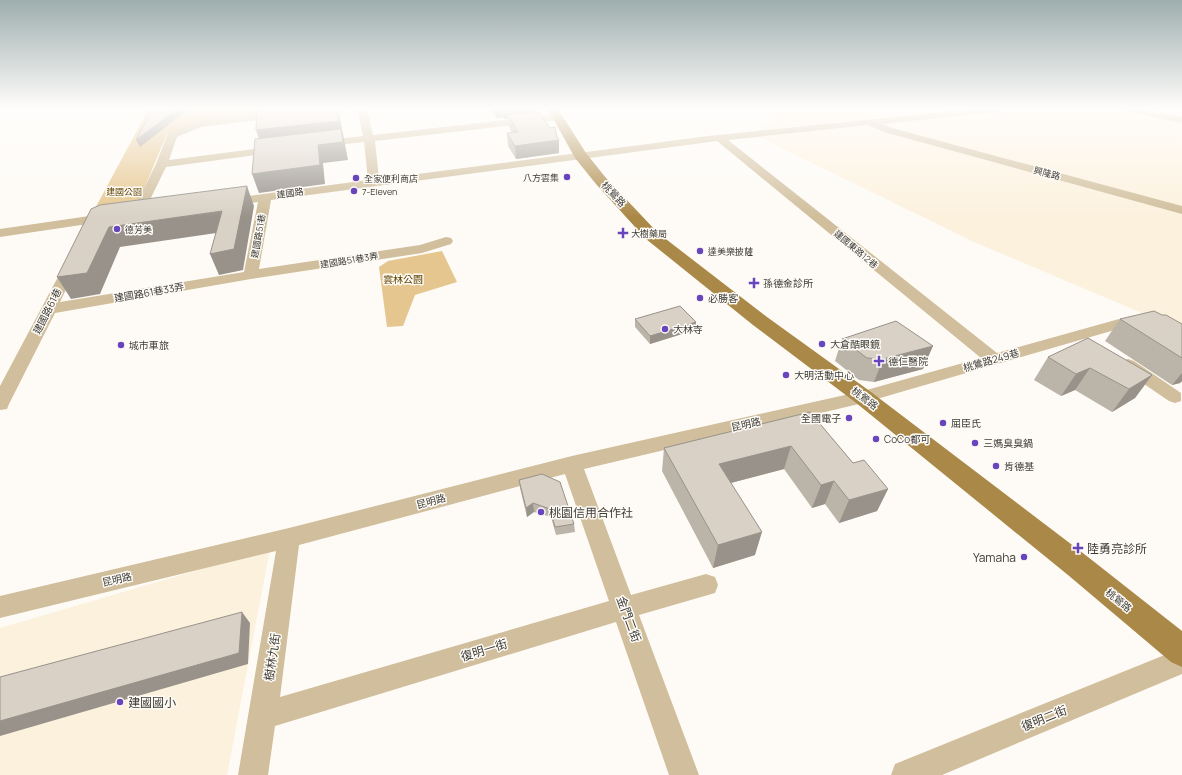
<svg xmlns="http://www.w3.org/2000/svg" width="1182" height="775" viewBox="0 0 1182 775" font-family="Manrope,'Noto Sans TC',sans-serif">
  <style>
    .built { fill: #fcf1dd }
    .green { fill: #e5c68e }
    .lines { fill: none; stroke-linecap: round; stroke-linejoin: round }
    .minor { fill: #d0be9c; fill-rule: evenodd }
    .major { fill: #aa8847; fill-rule: evenodd }
    .wall { fill: #bbb4a9 }
    .shaded-wall { fill: #98928a }
    .building { fill: #d9d1c5; stroke: #98928a }
    .poi-dot { fill: #6845bd; stroke: #fefbf6; stroke-width: 1.5 }
    .labels { text-anchor: middle; dominant-baseline: central; stroke-width: 3; stroke-linejoin: round; paint-order: stroke }
    .far-street-label { font-size: 9px; fill: #3e3c36; stroke: #fefbf6 }
    .far-poi-label { font-size: 9px; fill: #3e3c36; stroke: #fefbf6; text-anchor: start }
    .far-park-label { font-size: 9px; fill: #5e4200; stroke: #fefbf6 }
    .street-label { font-size: 10px; fill: #3e3c36; stroke: #fefbf6 }
    .park-label { font-size: 10px; fill: #5e4200; stroke: #fefbf6 }
    .poi-label { font-size: 10px; fill: #3e3c36; stroke: #fefbf6; text-anchor: start }
    .near-poi-label { font-size: 12px; fill: #3e3c36; stroke: #fefbf6; text-anchor: start }
    .near-street-label { font-size: 12px; fill: #3e3c36; stroke: #fefbf6 }
  </style>
  <rect width="100%" height="100%" fill="#fefbf6"/>
  <path class="built" d="M788 109H1182V330L974 242 753 134Z
    M270 549 227 775H0V628Z"/>
  <path class="green" d="M177 109H319L198 122 167 134 135 210 91 216 147 112Z
    M442 251 457 282 415 295 403 326 387 327 379 267 388 261Z"/>
  <g class="lines">
    <path class="minor" d="M357 109H367L373 135 558 114 563 117 558 120 375 141 379 179 708 136 975 109H1002L1001 111 998 112 882 124 892 128 1182 206V214L884 132 868 125 728 140 997 353 1119 319 1125 321 1127 324 1125 327 863 403 584 469 631 595 706 574 715 577 718 585 715 593 639 615 699 775H669L616 622 275 726 268 775H238L276 551 0 618V596L289 528 572 456 863 391 981 358 717 141 271 200 259 269 420 245 446 237 451 238 453 241 451 244 422 253 251 279 55 313 9 404 7 409 0 410V386L67 260 72 259 77 260 79 263 60 302 244 272 258 202 229 206 225 205 223 202 225 199 368 180 364 142 319 147 314 144 319 141 363 136ZM565 474 609 601 280 697 299 545Z
      M1123 109H1140L1182 117V123L1128 112Z
      M281 112 286 115 284 117 201 127 177 137 169 160 278 146 283 149 278 152 166 167 143 214 141 217H133L131 214 156 164 168 133 199 121Z
      M110 213 115 214 116 217 115 220 0 237V229Z
      M1128 359 1134 361 1181 393V401L1175 403 1169 401 1122 369 1119 365 1122 361Z
      M1182 648V674L942 775H891L895 764Z"/>
    <path class="major" d="M548 109H558L586 153 606 178 658 233 767 317 871 392 1088 557 1182 631V667L1171 662 1068 575 855 402 753 325 646 239 596 184 575 158Z"/>
  </g>
  <path class="wall" d="M490 108H535V112L559 153 516 159 508 146 507 133H512L509 127 508 118 504 119 503 117 496 118Z
    M1162 315 1182 324V381L1180 383 1172 385 1105 341 1120 319Z
    M635 319 696 322 695 330 650 344 635 327Z
    M842 339 923 369 874 382 859 380 835 361Z
    M1048 357 1152 375 1135 398 1112 412 1075 390 1061 396 1034 380Z
    M810 412 853 463 888 489 877 511 839 523 825 504 812 508 784 469 731 483 755 555 713 568 662 471 664 448Z
    M519 480 574 524 575 532 556 535 551 517 534 512 527 517 520 488Z"/>
  <path class="shaded-wall" d="M179 108H185L186 111 140 147 136 140Z
    M338 108 348 160 323 163 325 184 259 193 252 174 262 148 256 130Z
    M495 108H502L503 117 496 118Z
    M503 108H535V114L508 115V118L504 119Z
    M559 140V153L516 159 515 146Z
    M247 186 254 206 243 270 219 275 210 254Z
    M222 211 230 231 120 247 100 294 71 299 57 277 109 227Z
    M696 322 695 330 650 344V336Z
    M933 346 923 369 874 382 883 359Z
    M1090 368 1075 390 1061 396 1076 374Z
    M1182 373V381L1180 383 1172 385Z
    M1152 375 1135 398 1112 412 1129 389Z
    M791 446 784 469 715 487 719 464Z
    M834 481 825 504 812 508 821 485Z
    M888 489 877 511 839 523 849 500Z
    M533 503 534 512 527 517 526 508Z
    M762 532 755 555 713 568 718 545Z
    M242 612 250 623 248 664 0 736V721Z"/>
  <path class="building" d="M153 108H179L136 140Z
    M272 108H337L339 121 256 130 257 110Z
    M538 112 550 128 555 127 557 137 559 140 515 146 507 133 518 132 508 115Z
    M341 129 343 142 318 145 320 165 252 174 255 139Z
    M247 186 234 249 210 254 222 211 109 227 87 273 57 277 91 209 100 205Z
    M680 306 696 322 650 336 635 319Z
    M1154 311 1162 315H1166L1182 324V358L1120 319Z
    M896 321 933 346 883 359 867 358 842 339Z
    M1088 338 1152 375 1129 389 1090 368 1076 374 1048 357Z
    M810 412 853 463 864 460 888 489 849 500 834 481 821 485 791 446 719 464 762 532 718 545 664 448Z
    M542 474 560 482 574 524 555 527 550 509 533 503 526 508 519 480Z
    M242 612 239 653 0 721V677Z"/>
  <linearGradient id="sky" x2="0" y2="1"><stop stop-color="#9eaeae"/><stop offset="0.5" stop-color="#fffdfb"/><stop offset="1" stop-color="#fffdfb" stop-opacity="0"/></linearGradient>
  <rect width="1182" height="217" fill="url(#sky)"/>
  <g class="poi-dot">
    <circle cx="567" cy="177" r="4"/>
    <circle cx="356" cy="178" r="4"/>
    <circle cx="354" cy="191" r="4"/>
    <circle cx="117" cy="229" r="4"/>
    <path d="M621 227h4v4h4v4h-4v4h-4v-4h-4v-4h4z"/>
    <circle cx="700" cy="251" r="4"/>
    <path d="M752 277h4v4h4v4h-4v4h-4v-4h-4v-4h4z"/>
    <circle cx="700" cy="298" r="4"/>
    <circle cx="665" cy="329" r="4"/>
    <circle cx="822" cy="344" r="4"/>
    <circle cx="121" cy="345" r="4"/>
    <path d="M877 355h4v4h4v4h-4v4h-4v-4h-4v-4h4z"/>
    <circle cx="786" cy="375" r="4"/>
    <circle cx="849" cy="418" r="4"/>
    <circle cx="943" cy="423" r="4"/>
    <circle cx="876" cy="439" r="4"/>
    <circle cx="975" cy="443" r="4"/>
    <circle cx="996" cy="466" r="4"/>
    <circle cx="541" cy="512" r="4"/>
    <path d="M1076 542h4v4h4v4h-4v4h-4v-4h-4v-4h4z"/>
    <circle cx="1024" cy="557" r="4"/>
    <circle cx="120" cy="702" r="4"/>
  </g>
  <g class="labels">
    <g class="far-street-label">
      <text transform="translate(1047 173) rotate(15)">興隆路</text>
      <text transform="translate(290 193) rotate(-8)">建國路</text>
      <text transform="translate(258 236) rotate(-80)">建國路51巷</text>
      <text transform="translate(856 249) rotate(40)">建國東路12巷</text>
      <text transform="translate(349 260) rotate(-9)">建國路51巷3弄</text>
    </g>
    <g class="far-poi-label">
      <text x="559" y="177" text-anchor="end">八方雲集</text>
      <text x="364" y="178">全家便利商店</text>
      <text x="362" y="191">7-Eleven</text>
      <text x="125" y="229">德芳美</text>
      <text x="631" y="233">大樹藥局</text>
      <text x="708" y="251">達美樂披薩</text>
    </g>
    <g class="far-park-label">
      <text x="124" y="191">建國公園</text>
    </g>
    <g class="street-label">
      <text transform="translate(614 194) rotate(47)">桃鶯路</text>
      <text transform="translate(149 292) rotate(-10)">建國路61巷33弄</text>
      <text transform="translate(47 311) rotate(-63)">建國路61巷</text>
      <text transform="translate(991 360) rotate(-16)">桃鶯路249巷</text>
      <text transform="translate(865 398) rotate(37)">桃鶯路</text>
      <text transform="translate(746 424) rotate(-13)">昆明路</text>
      <text transform="translate(431 501) rotate(-15)">昆明路</text>
      <text transform="translate(117 579) rotate(-13)">昆明路</text>
      <text transform="translate(1119 600) rotate(39)">桃鶯路</text>
    </g>
    <g class="park-label">
      <text x="403" y="279">雲林公園</text>
    </g>
    <g class="poi-label">
      <text x="763" y="283">孫德金診所</text>
      <text x="708" y="298">必勝客</text>
      <text x="673" y="329">大林寺</text>
      <text x="830" y="344">大倉酷眼鏡</text>
      <text x="129" y="345">城市車旅</text>
      <text x="888" y="361">德仁醫院</text>
      <text x="794" y="375">大明活動中心</text>
      <text x="841" y="418" text-anchor="end">全國電子</text>
      <text x="951" y="423">屈臣氏</text>
      <text x="884" y="439">CoCo都可</text>
      <text x="983" y="443">三媽臭臭鍋</text>
      <text x="1004" y="466">肯德基</text>
    </g>
    <g class="near-poi-label">
      <text x="549" y="512">桃園信用合作社</text>
      <text x="1087" y="548">陸勇亮診所</text>
      <text x="1016" y="557" text-anchor="end">Yamaha</text>
      <text x="128" y="702">建國國小</text>
    </g>
    <g class="near-street-label">
      <text transform="translate(629 619) rotate(70)">金門二街</text>
      <text transform="translate(484 650) rotate(-17)">復明一街</text>
      <text transform="translate(272 657) rotate(-82)">樹林九街</text>
      <text transform="translate(1044 718) rotate(-22)">復明二街</text>
    </g>
  </g>
</svg>
